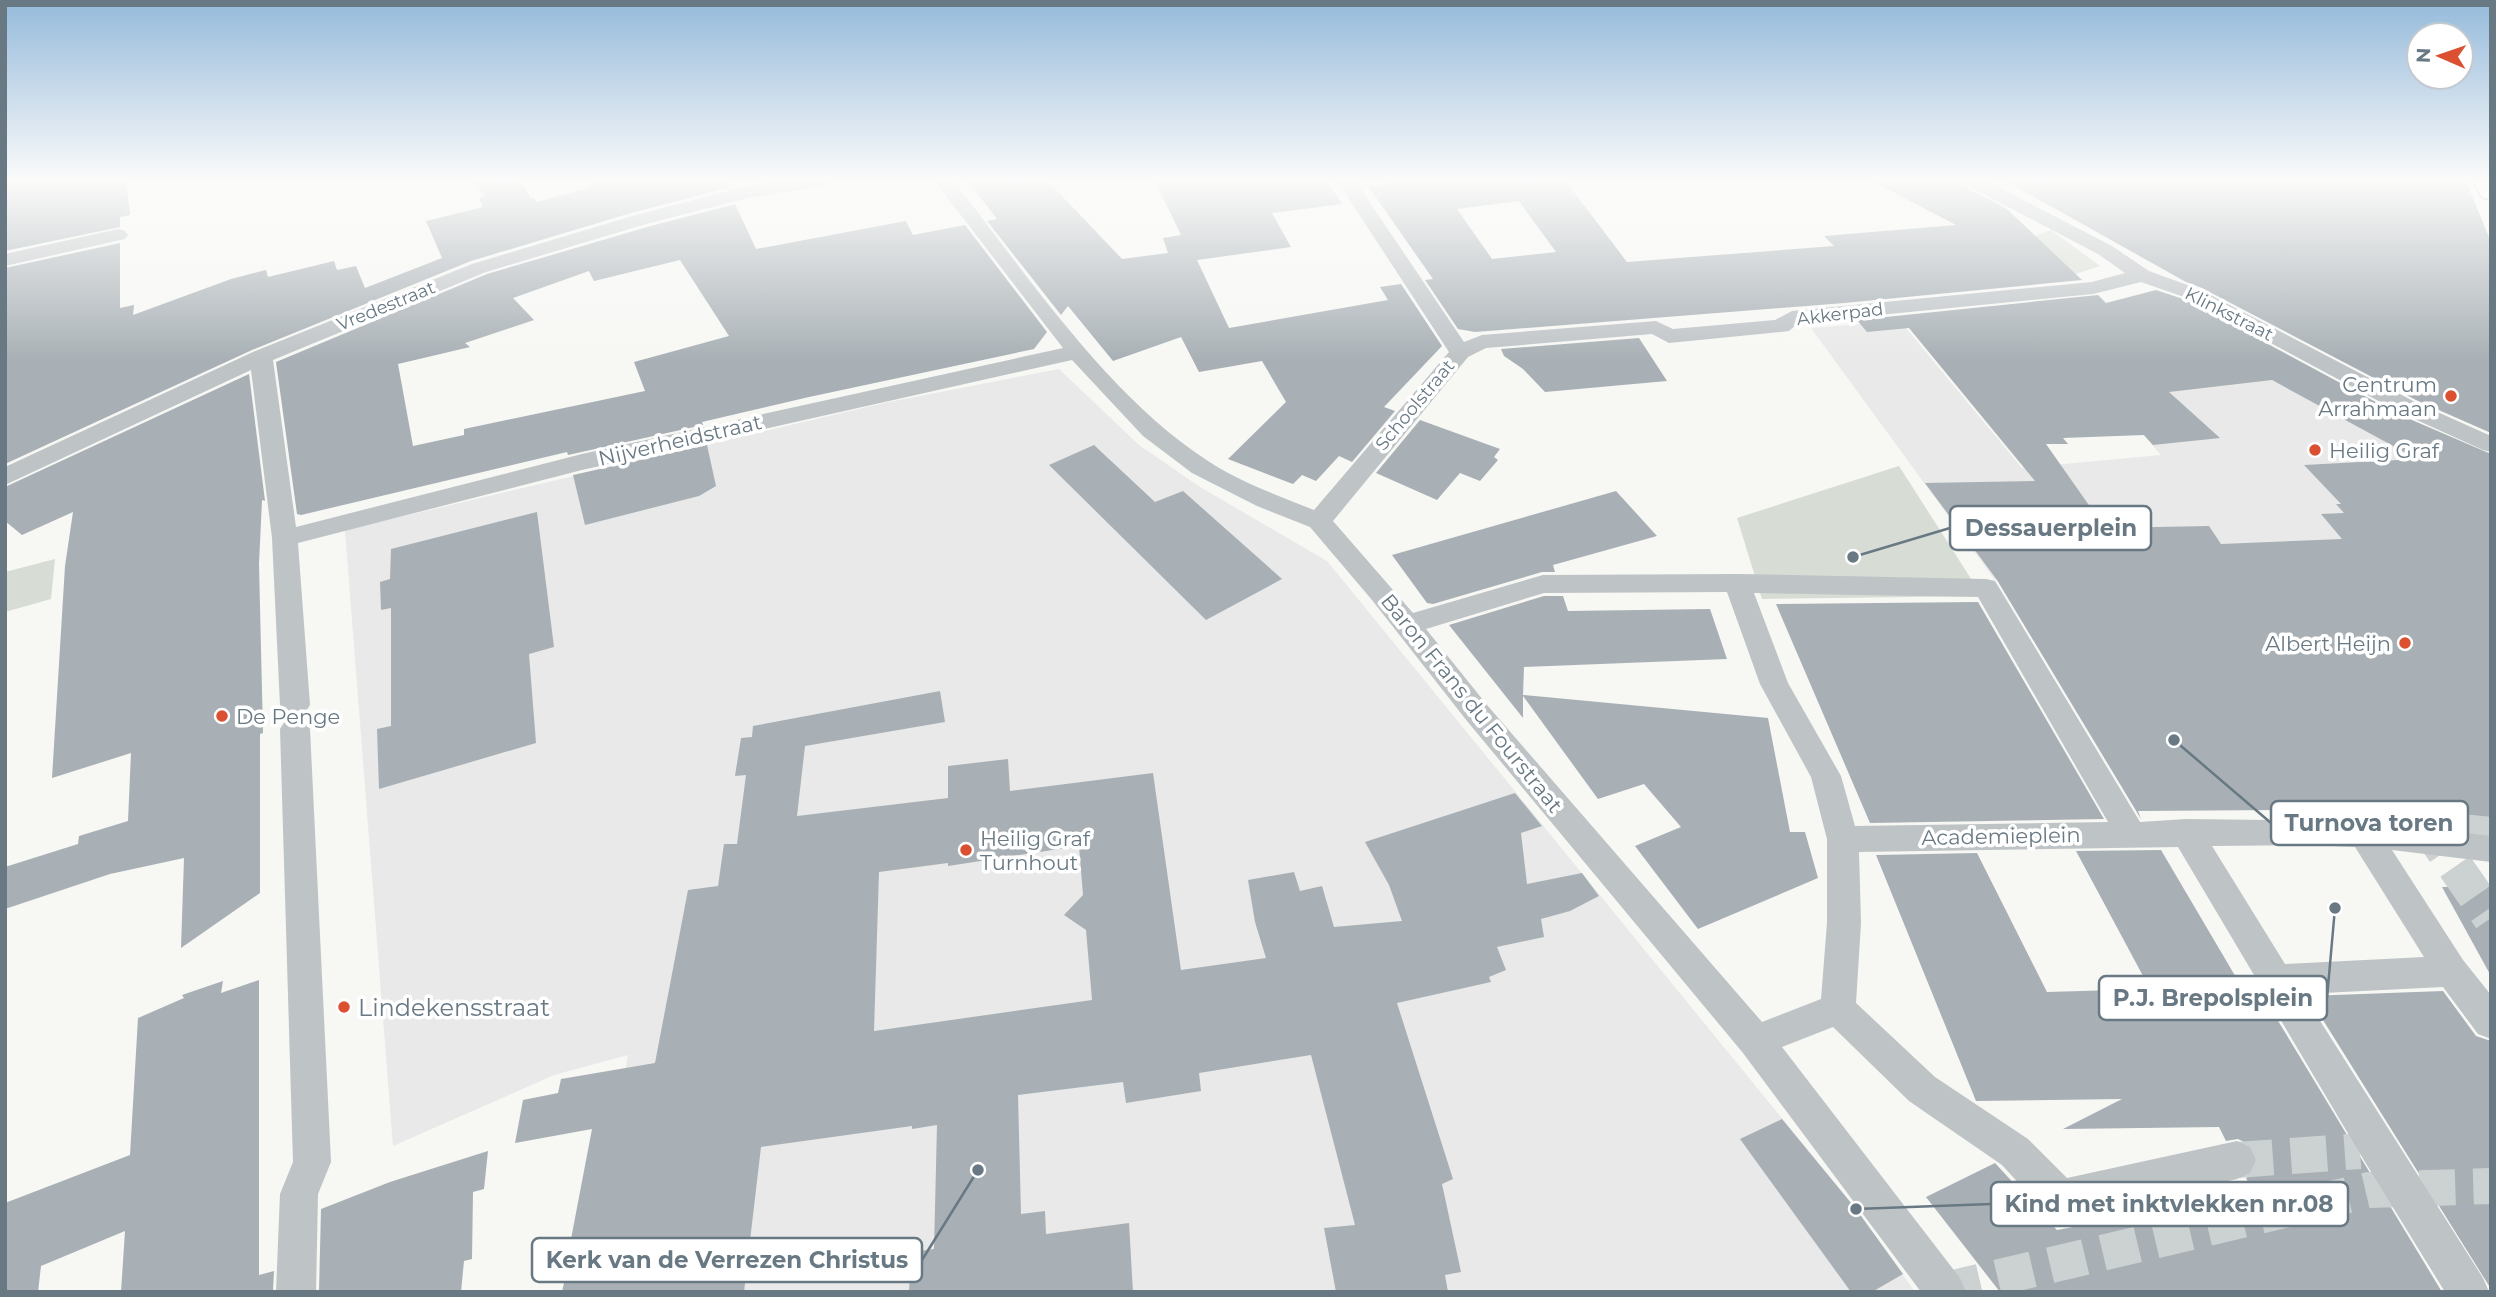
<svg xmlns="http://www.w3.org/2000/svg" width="2496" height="1297" viewBox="0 0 2496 1297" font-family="Montserrat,sans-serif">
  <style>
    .built { fill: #e8e9e8 }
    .green { fill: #d7dcd4 }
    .building { fill: #a8b0b5; fill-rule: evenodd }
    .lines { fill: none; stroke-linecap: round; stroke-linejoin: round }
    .street-tunnel { stroke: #ccd1d2; stroke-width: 36; stroke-dasharray: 36 18; stroke-linecap: butt }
    .secondary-casing { stroke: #b1b7bb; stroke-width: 4 }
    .street { fill: #bec3c6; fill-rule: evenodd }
    .secondary { fill: #fff; fill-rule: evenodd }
    .poi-dot { fill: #db5031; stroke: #fff; stroke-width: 2.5 }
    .labels { text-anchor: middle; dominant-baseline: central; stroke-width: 7; stroke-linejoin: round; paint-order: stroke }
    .far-street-label { font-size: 18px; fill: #687984; stroke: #fff }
    .poi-label { font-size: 21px; fill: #687984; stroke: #fff; text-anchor: start }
    .street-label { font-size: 21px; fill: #687984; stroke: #fff }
    .near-poi-label { font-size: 24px; fill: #687984; stroke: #fff; text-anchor: start }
    .leader { fill: none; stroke: #687984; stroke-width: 2.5 }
    .callout-dot { fill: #687984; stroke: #fff; stroke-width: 2.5 }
    .callout { fill: #fff; stroke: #687984; stroke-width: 2.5 }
    .callout-label { font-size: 23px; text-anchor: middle; font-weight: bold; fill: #687984 }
  </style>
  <rect width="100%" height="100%" fill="#f7f7f4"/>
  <path class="built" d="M1900 321 2022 468 2161 455 2105 392 2241 359 2272 380 2491 497 2337 504 2392 564 2248 577 1995 580 1811 328Z
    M1059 369 1139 445 1200 487 1327 561 1856 1209 1915 1292H589L628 1055 554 1075 393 1146 345 530 884 403Z"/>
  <path class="green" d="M2051 230 2100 266 2075 274 2030 238Z
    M1899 466 1982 596 1762 599 1737 518Z
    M55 559 51 599 5 612V572Z"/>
  <path class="building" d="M5 179H126L130 215 120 217V227L5 251Z
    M472 179H519L531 198H534L537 202 592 187 587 179H724L728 188 631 213 471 261 252 350 5 464V268L120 243V308L134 305 133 315 231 279 266 270 268 277 334 261 337 270 356 266 365 288 442 258 426 221 483 207 479 198 485 196Z
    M966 179H1046L1122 259 1168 253 1163 238 1181 235 1154 179H1326L1342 204 1272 213 1291 247 1197 260 1229 328 1388 300 1380 287 1401 284 1442 346 1384 407 1395 411 1352 462 1339 456 1316 481 1302 475 1293 484 1228 459 1286 402 1262 361 1199 372 1181 337 1113 361 1068 306 1061 315 987 221 997 219Z
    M1423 179H1564L1627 262 1834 246 1824 236 1956 225 1868 179H1957L1961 185 2007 209 2082 280 1844 303 1475 332 1458 329 1425 280 1433 279 1368 186ZM1519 201 1556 252 1492 259 1457 209Z
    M2002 179H2465L2491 242V433L2416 400 2202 288 2186 282Z
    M735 204 756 249 906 221 913 235 965 225 1047 332 1034 349 809 397 702 422 703 425 568 455 567 452 301 515 297 514 276 362 487 274 647 227ZM680 260 729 336 634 362 645 391 464 429V435L413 446 398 364 470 347 465 343 534 320 513 298 589 271 594 281Z
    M2156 290 2186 300 2398 414 2491 454V829L2277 810 2138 811 2141 819 1997 580 1925 483 2035 481 1909 328 1867 332 1857 320 2098 295 2106 303ZM2272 380 2417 459 2304 465 2341 504H2336L2344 513 2321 514 2342 539 2221 544 2209 526 2105 528 2046 444H2068L2063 438 2144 435 2153 445 2220 438 2169 392Z
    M1639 338 1667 381 1545 392 1523 369 1504 356 1501 349Z
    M249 374 265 501 262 500 259 564 263 733 260 734V893L181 948 184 858 110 874 5 909V867L78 844 79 836 128 821 131 753 52 778 65 566 73 512 22 535 5 521V487Z
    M1420 420 1500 449 1494 457 1498 460 1480 481 1460 473 1437 500 1376 473Z
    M707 445 716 486 699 496 585 525 573 475Z
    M1094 445 1155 502 1183 491 1282 579 1206 620 1049 465Z
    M1616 491 1657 536 1553 565 1555 572H1542L1433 604 1427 603 1392 555Z
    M537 512 554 647 529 654 536 743 379 789 377 729 391 726V608L381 610 380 582 390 579 391 549Z
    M1544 596H1563L1568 611 1710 609 1727 659 1524 667 1523 695 1768 718 1790 832H1805L1818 878 1698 929 1635 846 1681 827 1644 784 1598 799 1523 696V718L1449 625Z
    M1978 602 2104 819 1870 823 1776 604Z
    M940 691 945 722 805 746 797 816 948 798V766L1008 759 1010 791 1153 773 1181 970 1266 958 1255 922 1248 880 1294 872 1300 891 1322 886 1334 927 1402 921 1389 885 1365 842 1515 793 1542 826 1521 833 1527 884 1582 873 1599 896 1570 911 1541 919 1544 937 1497 947 1506 970 1489 977 1491 982 1397 1003 1453 1179 1442 1184 1461 1272 1445 1275 1448 1292H1336L1324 1228 1355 1225 1311 1055 1199 1073 1201 1091 1126 1103 1123 1082 1018 1095 1021 1214 1045 1211 1046 1234 1129 1223 1133 1292H909L911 1252 934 1249 937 1125 912 1129V1126L761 1147 744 1292H562L565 1278 552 1281 558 1243 571 1239 592 1129 515 1143 523 1100 558 1093 561 1079 655 1063 688 890 718 886 724 844H737L746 775 735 776 741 738 752 737 753 726ZM1079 846 1083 895 1064 915 1086 930 1092 1000 874 1031 879 872 948 863V866Z
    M2161 850 2247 996H2263L2442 1292H2000L1926 1197 1995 1163 2057 1230 2194 1205 2252 1190 2246 1178 2252 1174 2258 1161 2252 1146 2238 1139 2226 1141 2219 1127 2063 1129 2122 1099 1976 1101 1876 855 1977 853 2047 992 2150 989 2076 851Z
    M2491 886V976L2442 887Z
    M259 980V1275L274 1271 273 1292H121L125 1231 41 1266 38 1292H5V1203L130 1155 138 1018 184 998 182 995 223 981 221 993Z
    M2443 991 2476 1036 2491 1041V1289L2308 996Z
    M1782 1119 1856 1209 1903 1274 1872 1292H1851L1740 1139Z
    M488 1151 484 1189 473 1192 472 1259 464 1261 461 1292H319L321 1209 390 1182Z"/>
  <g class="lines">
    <path class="street-tunnel" d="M2491 835 2429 829 2491 918
      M2237 1160 2360 1151
      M1945 1290 2369 1190 2491 1186"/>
    <defs>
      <path id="secondary" d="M2473 179H2491V199L2482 197Z"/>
    </defs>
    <use href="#secondary" class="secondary-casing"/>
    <path class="street" d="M792 179H835L826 185 748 198 646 224 486 272 273 360 296 527 582 454 1063 348 933 179H952C1026 273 1107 396 1208 461 1240 482 1279 496 1314 510L1449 352 1336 179H1354L1464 342 1482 335 1656 321 1673 329 1775 320 1792 311 2092 282 2125 273 2098 254 1962 183 1960 179H1983L2112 246 2149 271 2201 290 2415 402 2491 436V452L2483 450 2399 412 2187 298 2141 282 2093 294 1798 323 1789 331 1781 332 1669 343 1652 334 1486 348 1468 357 1333 521 1413 613 1543 575 1737 574 1986 579 1995 581 2140 822 2186 819 2364 821 2491 836V862L2392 850 2463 960 2491 995V1039L2478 1034 2443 987 2303 994 2483 1278 2489 1292H2445L2365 1162 2178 847 1859 852 1861 923 1856 1003 1935 1077 2028 1139 2067 1178 2237 1141 2250 1147 2256 1160 2250 1173 2237 1179 2060 1218 2046 1213 2002 1165 1909 1101 1833 1027 1782 1047 1960 1278 1966 1292H1921L1743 1053 1467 721 1372 600 1310 527 1257 506 1192 473 1143 436 1072 360 582 470 298 543 310 705 305 713 295 716 285 713 280 705 272 538 251 370 5 485V467L253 352 472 264 632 216 747 186ZM1727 592 1760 684 1811 777 1827 839V923L1821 999 1762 1022 1487 705 1426 629 1544 593ZM1754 593 1978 597 2108 822 1855 826 1841 776 1788 683ZM2308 845 2355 847 2424 957 2285 964 2212 846Z
      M118 229 125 231 128 235 125 239 5 266V254Z
      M295 718 305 721 310 729 331 1162 318 1194 316 1292H276L280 1194 293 1162 280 729 285 721Z"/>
    <use href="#secondary" class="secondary"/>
  </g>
  <linearGradient id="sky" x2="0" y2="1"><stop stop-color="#95badb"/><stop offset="0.5" stop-color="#fbfbfa"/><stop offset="1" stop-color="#fbfbfa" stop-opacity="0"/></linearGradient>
  <rect width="2496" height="361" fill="url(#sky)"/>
  <g class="poi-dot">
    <circle cx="2451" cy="396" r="7"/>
    <circle cx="2315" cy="450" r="7"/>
    <circle cx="2405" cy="643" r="7"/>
    <circle cx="222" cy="716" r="7"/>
    <circle cx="966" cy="850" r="7"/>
    <circle cx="344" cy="1007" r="7"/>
  </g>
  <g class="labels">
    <g class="far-street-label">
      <text transform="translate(386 306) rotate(-22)">Vredestraat</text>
      <text transform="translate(1840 314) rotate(-7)">Akkerpad</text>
      <text transform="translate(2229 314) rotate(27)">Klinkstraat</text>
      <text transform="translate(1415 405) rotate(-50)">Schoolstraat</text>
    </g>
    <g class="poi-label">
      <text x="2437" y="384" text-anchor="end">Centrum<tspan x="2437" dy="24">Arrahmaan</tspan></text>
      <text x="2329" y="450">Heilig Graf</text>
      <text x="2391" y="643" text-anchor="end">Albert Heijn</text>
      <text x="236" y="716">De Penge</text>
      <text x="980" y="838">Heilig Graf<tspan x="980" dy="24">Turnhout</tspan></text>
    </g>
    <g class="street-label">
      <text transform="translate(680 440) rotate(-13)">Nijverheidstraat</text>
      <text transform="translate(1472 703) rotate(51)">Baron Frans du Fourstraat</text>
      <text transform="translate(2001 836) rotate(-1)">Academieplein</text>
    </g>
    <g class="near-poi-label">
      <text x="358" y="1007">Lindekensstraat</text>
    </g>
  </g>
  <path class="leader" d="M1853 557L1950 528M2174 740L2271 823M2335 908L2327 998M1856 1209L1991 1204M978 1170L922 1260"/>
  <g class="callout-dot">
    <circle cx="1853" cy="557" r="7"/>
    <circle cx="2174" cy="740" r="7"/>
    <circle cx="2335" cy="908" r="7"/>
    <circle cx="1856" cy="1209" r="7"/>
    <circle cx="978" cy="1170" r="7"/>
  </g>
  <g class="callout">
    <rect x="1950" y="506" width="201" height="44" rx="7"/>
    <rect x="2271" y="801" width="197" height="44" rx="7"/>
    <rect x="2099" y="976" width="228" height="44" rx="7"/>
    <rect x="1991" y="1182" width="357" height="44" rx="7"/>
    <rect x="532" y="1238" width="390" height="44" rx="7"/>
  </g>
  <g class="callout-label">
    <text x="2051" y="536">Dessauerplein</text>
    <text x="2369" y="831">Turnova toren</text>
    <text x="2213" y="1006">P.J. Brepolsplein</text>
    <text x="2169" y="1212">Kind met inktvlekken nr.08</text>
    <text x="727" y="1268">Kerk van de Verrezen Christus</text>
  </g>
  <rect width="2496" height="1297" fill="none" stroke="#687984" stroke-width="14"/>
  <g transform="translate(2440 56) rotate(272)"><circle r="33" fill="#ffffff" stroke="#c3c9ce" stroke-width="2"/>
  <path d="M0-5L12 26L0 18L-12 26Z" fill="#db5031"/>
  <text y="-10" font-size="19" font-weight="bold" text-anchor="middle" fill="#687984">N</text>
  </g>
</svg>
